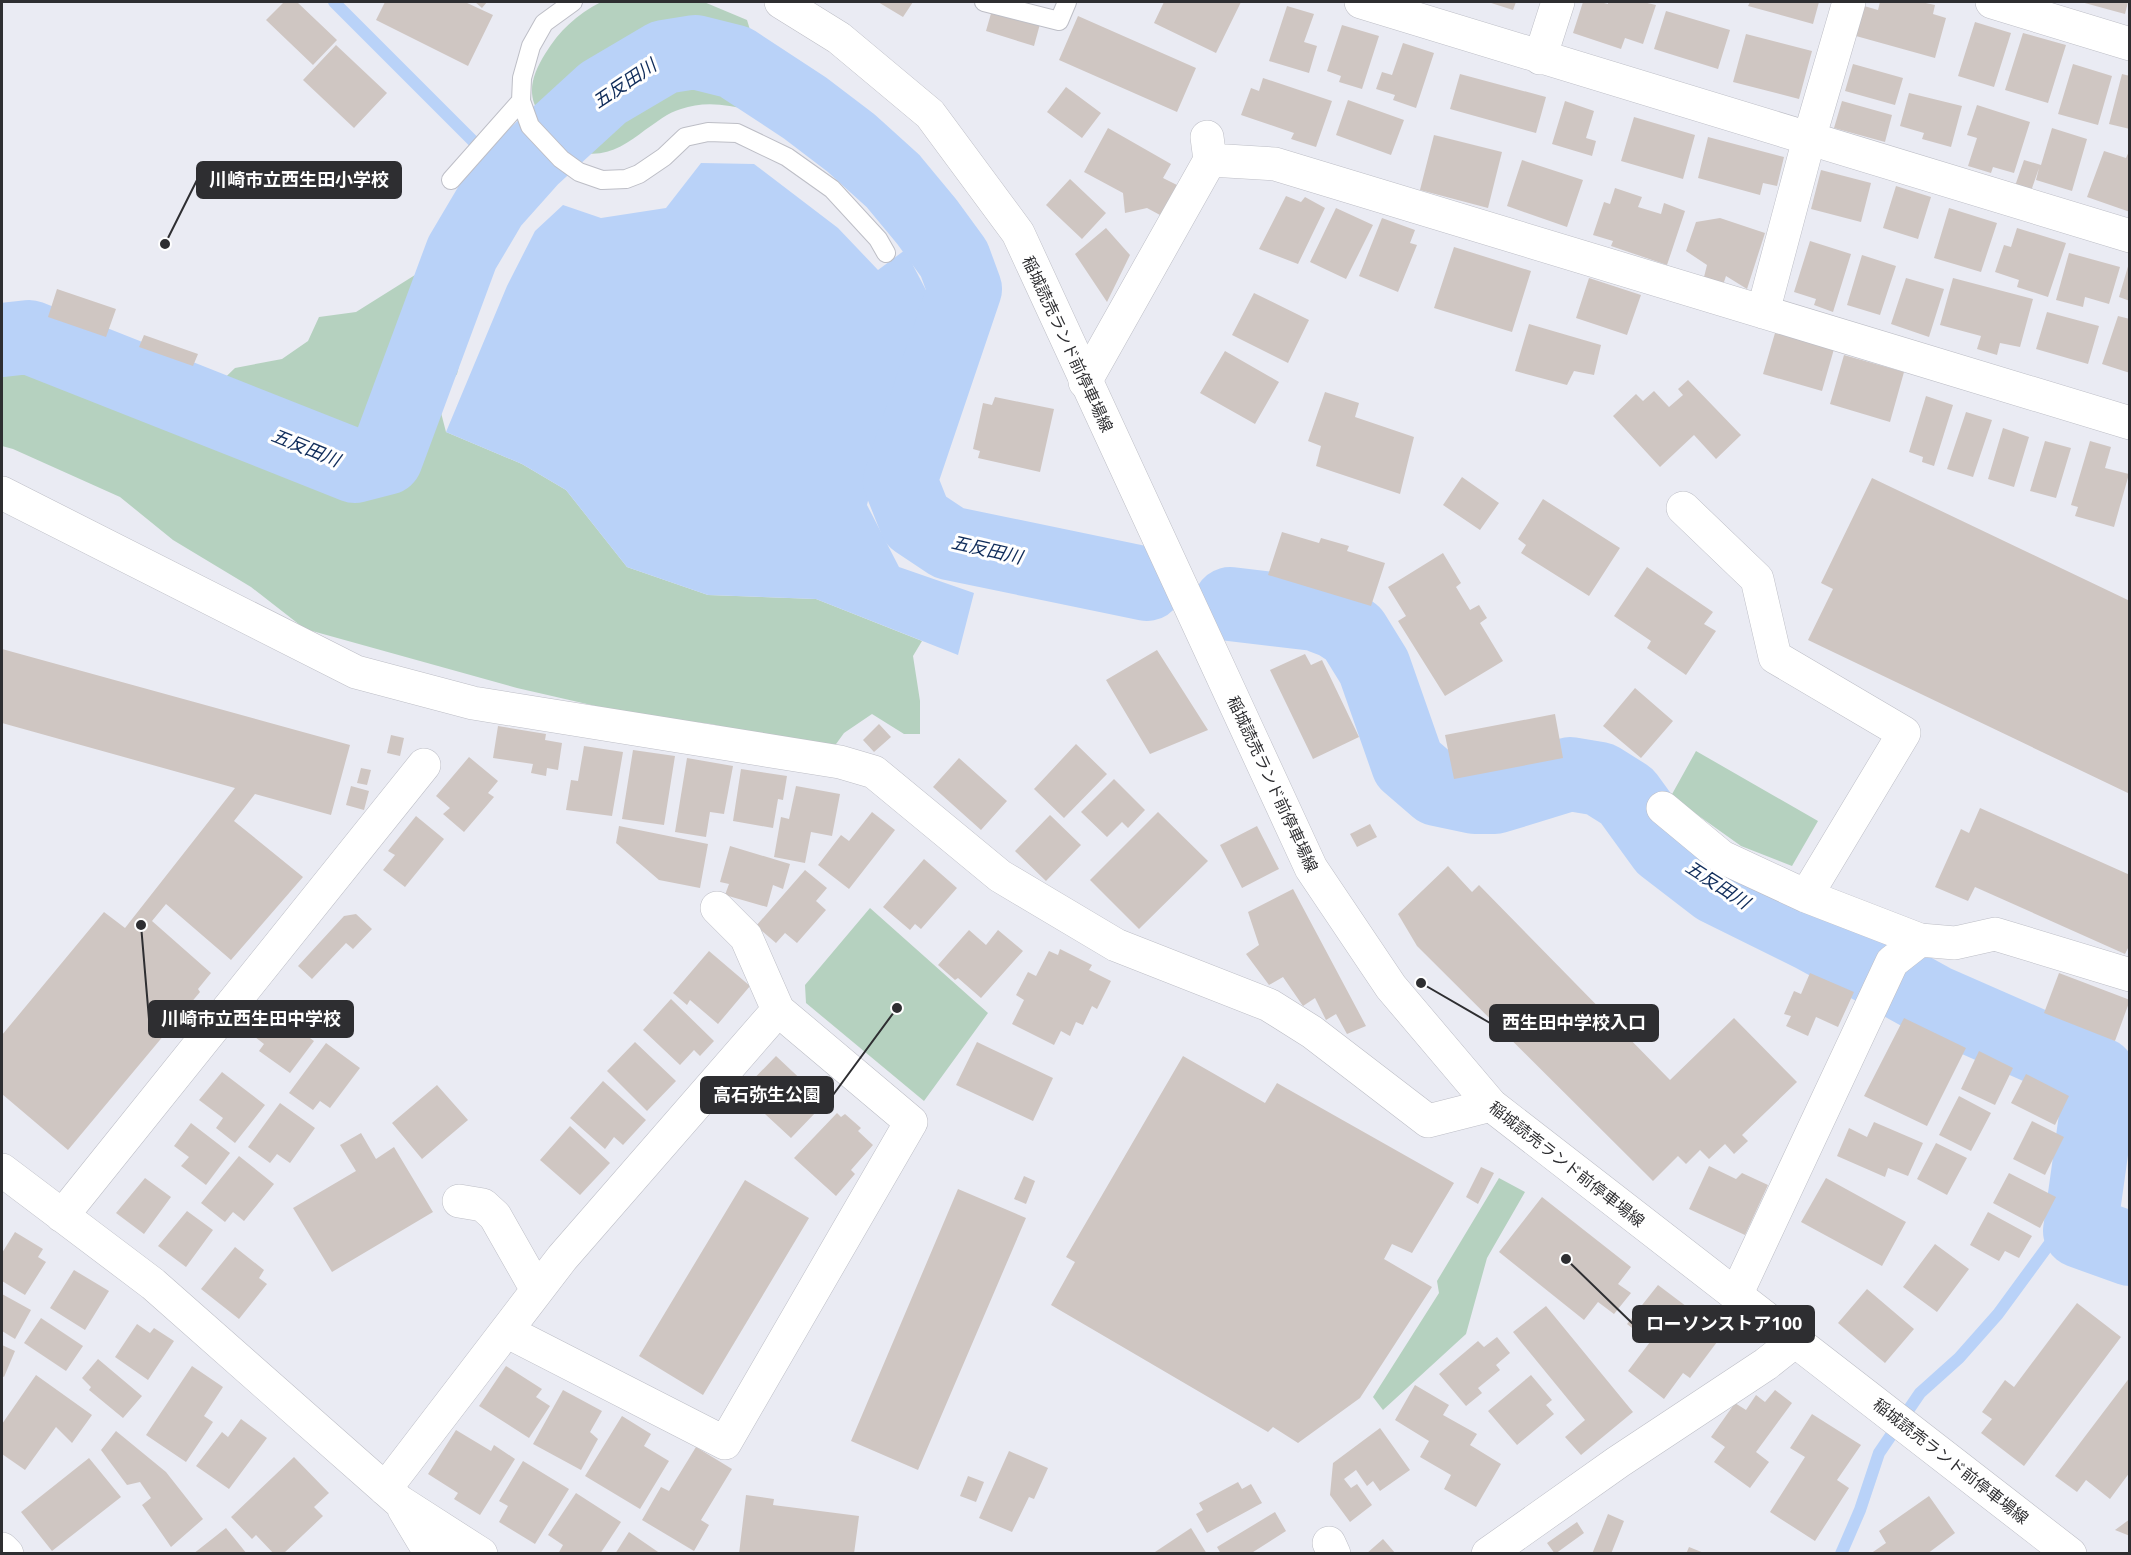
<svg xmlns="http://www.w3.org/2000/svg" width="2131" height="1555" viewBox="0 0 2131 1555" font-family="'Noto Sans','Noto Sans JP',sans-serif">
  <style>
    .green { fill: #b5d1bf }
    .water { fill: #b9d2f8 }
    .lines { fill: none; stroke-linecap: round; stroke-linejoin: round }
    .stream { stroke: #b9d2f8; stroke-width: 12 }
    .river { stroke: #b9d2f8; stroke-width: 74 }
    .building { fill: #cfc6c2 }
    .service-casing { stroke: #bdbec6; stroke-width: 20 }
    .minor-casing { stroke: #bdbec6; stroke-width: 34 }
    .secondary-casing { stroke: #bdbec6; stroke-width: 34 }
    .service { stroke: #fff; stroke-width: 18 }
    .minor { stroke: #fff; stroke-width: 33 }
    .secondary { stroke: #fff; stroke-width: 33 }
    .labels { text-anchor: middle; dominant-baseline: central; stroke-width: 6; stroke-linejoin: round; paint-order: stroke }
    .street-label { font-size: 16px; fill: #2e2e31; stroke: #fff }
    .water-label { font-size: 18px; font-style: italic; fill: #0f2c5a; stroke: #fff }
    .leader { fill: none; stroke: #2e2e31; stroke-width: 2 }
    .callout-dot { fill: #2e2e31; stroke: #fff; stroke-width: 2 }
    .callout { fill: #2e2e31; stroke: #2e2e31; stroke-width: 2 }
    .callout-label { font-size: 18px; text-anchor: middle; font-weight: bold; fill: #fff }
  </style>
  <rect width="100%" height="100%" fill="#eaebf3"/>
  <path class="green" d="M601 2H704L747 20 751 33 781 50 774 58 781 70 749 110C727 104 702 101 681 109 667 113 657 122 645 130 625 146 601 161 574 150 566 146 548 125 542 117 525 96 532 75 545 54 559 31 577 14 601 2Z
    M459 203 514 216 499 258 471 316 457 374 438 401 446 432 522 464 566 490 627 567 708 595 816 599 922 641 913 656 920 701V734H904L872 714 844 733 831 751 711 724 635 715 517 688 305 629 251 587 173 540 120 497 13 449 2 446V326L206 396 235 368 282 359 308 341 319 317 356 312 415 275Z
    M1696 751 1818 821 1792 866 1741 846 1671 796Z
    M870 908 988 1013 924 1101 806 1003 805 985Z
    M1499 1178 1525 1192 1487 1258 1466 1334 1383 1410 1373 1397 1439 1293 1437 1281Z"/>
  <path class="water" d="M701 163 754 164 838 228 878 270 905 250 928 294 890 409 867 505 899 567 974 593 958 655 816 599 708 595 627 567 566 490 522 464 446 432 507 286 535 231 563 205 601 218 666 208Z"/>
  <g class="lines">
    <path class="stream" d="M334 2 512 180
      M1841 1554 1860 1510 1879 1453 1920 1393 1959 1358 1998 1314 2050 1243 2080 1231"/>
    <path class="river" d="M2 340 29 337 355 466 386 458 462 253 491 204 532 158 603 93 664 57 695 52 735 62 805 108 851 143 893 181 927 222 954 259 965 289 900 481 916 521 949 543 1147 584
      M1230 604 1315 614 1336 622 1353 633 1374 667 1408 764 1437 789 1475 797H1495L1570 774 1600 779 1627 796 1664 847 1716 887 1813 935 1933 1001 2099 1074 2096 1117 2080 1231 2130 1249"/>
  </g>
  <path class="building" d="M284 2H297L337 40 313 65 266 20Z
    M385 2H465L493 15 468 66 376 20Z
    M475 2H487L482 8Z
    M878 2H913L903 17Z
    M1164 2H1241L1216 53 1154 23Z
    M1488 2H1516L1513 10Z
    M1583 2H1600L1608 4V2H1643L1656 5 1643 44 1625 38 1621 49 1573 33Z
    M1750 2H1819L1813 24 1748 6Z
    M1880 2H1921L1935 5 1933 14 1946 18 1935 58 1856 36 1864 6 1878 10Z
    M2081 2H2128L2125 14Z
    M1287 6 1314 14 1304 42 1317 46 1309 73 1269 61Z
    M992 10 1040 24 1034 46 986 31Z
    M1666 11 1730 30 1718 69 1654 49Z
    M1078 16 1196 68 1177 112 1059 60Z
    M1975 22 2011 33 1994 87 1958 76Z
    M1342 25 1379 36 1362 89 1339 82 1341 76 1327 71Z
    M2023 33 2066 45 2048 103 2005 90Z
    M1746 34 1812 51 1799 99 1733 82Z
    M1403 43 1434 53 1416 108 1393 100 1395 95 1376 89 1382 72 1392 75Z
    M336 45 387 93 354 128 303 80Z
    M1853 64 1903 78 1895 105 1845 91Z
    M2073 64 2112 76 2098 125 2058 114Z
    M1460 74 1546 97 1536 133 1450 109Z
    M2122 74 2130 76V129L2109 124Z
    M1263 78 1332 101 1316 147 1291 139 1294 133 1241 115 1251 88 1259 91Z
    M1066 87 1101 113 1082 138 1047 112Z
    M1909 93 1962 106 1951 147 1922 139 1924 133 1900 126Z
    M1348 100 1404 120 1391 155 1336 135Z
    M1565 101 1594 111 1586 138 1596 141 1592 156 1552 144Z
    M1842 101 1892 115 1885 142 1834 128Z
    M1977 105 2030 122 2014 173 1993 167 1991 173 1968 166 1977 138 1967 135Z
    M1634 117 1695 135 1683 179 1621 161Z
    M1108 128 1171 164 1163 178 1177 185 1160 215 1147 208 1125 213 1123 193 1084 172Z
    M2052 128 2087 139 2072 191 2036 180 2039 168 2031 191 2015 186 2024 160 2041 165Z
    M1434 135 1502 152 1488 208 1420 190Z
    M1708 137 1784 157 1777 186 1763 183 1760 195 1698 178Z
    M2130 149V212L2087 197 2104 151 2126 158Z
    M1522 160 1583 180 1567 227 1507 206Z
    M1821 170 1871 183 1861 222 1811 209Z
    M1070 179 1106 213 1082 239 1046 205Z
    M1896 186 1931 197 1918 239 1883 228Z
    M1615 188 1642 197 1638 207 1661 214 1664 203 1685 211 1667 265 1611 246 1613 241 1593 235 1604 202 1610 204Z
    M1286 196 1301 202 1305 197 1325 208 1298 264 1259 249Z
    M1336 208 1373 225 1346 279 1310 262Z
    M1949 208 1997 223 1981 272 1934 258Z
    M1382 218 1415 230 1410 243 1417 245 1398 292 1359 276Z
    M1720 218 1765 233 1747 289 1726 276 1723 285 1704 277 1707 265 1686 251 1696 222Z
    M1106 228 1130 255 1107 302 1075 254Z
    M2017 228 2066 243 2048 297 2017 287 2019 280 1995 272 2004 245 2011 247Z
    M1810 241 1851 254 1833 312 1814 305 1816 299 1794 292Z
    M1454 247 1531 271 1512 332 1434 308Z
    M2069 253 2120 267 2109 304 2085 297 2083 307 2056 300Z
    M1862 255 1896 266 1880 315 1847 305Z
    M2129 263 2130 264V301L2119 297Z
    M1589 278 1641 295 1627 335 1576 318Z
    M1906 278 1944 289 1929 337 1891 324Z
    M1953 278 2033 299 2020 347 2000 343 1997 355 1977 349 1981 336 1940 325Z
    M57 289 116 309 106 337 48 317Z
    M1254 293 1309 320 1288 363 1232 335Z
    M2047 312 2099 326 2088 364 2036 349Z
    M2118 316 2130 319V373L2102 364Z
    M1529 324 1601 345 1594 375 1574 371 1567 385 1515 371Z
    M1775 333 1834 349 1822 391 1763 374Z
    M144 335 198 354 193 366 139 347Z
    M1225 351 1279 382 1255 424 1200 393Z
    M1844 355 1904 372 1890 422 1830 404Z
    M1688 380 1741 435 1716 459 1694 435 1660 467 1613 416 1636 394 1643 401 1654 391 1669 407 1683 395 1678 389Z
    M1325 392 1359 403 1355 417 1414 437 1400 494 1316 466 1321 446 1308 441Z
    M1926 396 1953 405 1934 466 1922 462 1923 457 1909 452Z
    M995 397 1054 409 1040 472 978 458 980 451 973 449 983 403 992 405Z
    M1966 412 1992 420 1973 477 1947 469Z
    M2003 428 2029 437 2014 487 1988 479Z
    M2045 441 2071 448 2056 498 2030 491Z
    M2090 441 2111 447 2105 468 2129 474 2114 527 2075 516 2078 507 2071 505Z
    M1462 477 1499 503 1480 530 1443 505Z
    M1872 478 2130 601V794L1808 640 1833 589 1821 583Z
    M1543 499 1620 548 1589 596 1521 553 1526 545 1518 539Z
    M1282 532 1319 543 1321 538 1349 546 1347 551 1385 563 1371 606 1268 575Z
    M1443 553 1461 583 1456 587 1470 610 1479 605 1487 618 1480 623 1503 661 1445 696 1398 621 1406 616 1388 587Z
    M1647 567 1713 612 1704 624 1716 631 1686 675 1647 648 1651 641 1614 616Z
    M2 649 350 745 331 815 255 794 234 821 303 877 231 960 166 904 152 921 211 973 198 989 200 992 68 1150 2 1094V1035L104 912 125 928 235 788 2 723Z
    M1157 650 1208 730 1150 754 1106 680Z
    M1305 654 1311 665 1322 660 1359 737 1313 759 1270 670Z
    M1635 688 1673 721 1641 758 1603 726Z
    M1555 714 1563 758 1454 779 1445 735Z
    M879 724 891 737 874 752 863 740Z
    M498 726 546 734 545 740 562 743 558 770 547 768 546 776 531 773 533 764 493 758Z
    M391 735 404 738 400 756 387 753Z
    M1076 744 1107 774 1064 818 1034 789Z
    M584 746 623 752 612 816 566 810 571 780 578 781Z
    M633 750 675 756 664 825 622 819Z
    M469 757 498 781 488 793 494 797 464 832 443 814 450 808 436 796Z
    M687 758 733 766 724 814 710 812 706 837 675 832Z
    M959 758 1007 801 981 830 933 787Z
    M361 768 371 770 367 785 357 783Z
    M741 769 787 776 783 800 778 799 773 828 733 821Z
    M1114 779 1145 810 1128 828 1122 822 1107 837 1081 812Z
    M351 786 369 791 364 810 346 805Z
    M796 786 840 794 832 836 811 832 805 863 774 857 781 817 789 819Z
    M1980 808 2130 875V944L2125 954 1975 887 1968 901 1935 887 1961 829 1969 833Z
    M872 812 895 830 849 889 818 865 841 835 849 841Z
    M1158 812 1208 861 1139 929 1090 880Z
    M1050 815 1081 845 1046 881 1015 851Z
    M416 816 444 839 405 887 383 870 395 855 388 851Z
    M1370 824 1377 837 1357 847 1350 834Z
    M619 826 708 844 700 888 659 880 616 843Z
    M1257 826 1279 869 1242 888 1220 845Z
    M730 846 790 864 783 889 773 885 767 907 725 895 729 884 720 882Z
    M924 859 957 888 921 929 915 924 910 930 883 907Z
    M1448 866 1472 892 1479 885 1670 1080 1734 1018 1797 1082 1742 1135 1748 1141 1734 1154 1725 1144 1709 1159 1700 1150 1686 1164 1678 1156 1653 1181 1417 946 1398 914Z
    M805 870 827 888 816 901 826 910 797 943 785 933 776 943 756 926Z
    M1293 889 1366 1026 1347 1034 1336 1014 1326 1020 1315 998 1303 1006 1283 977 1269 985 1246 954 1259 945 1248 912Z
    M356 914 372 929 353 949 346 943 312 979 298 966 344 916Z
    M969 930 986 945 998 930 1023 951 981 998 958 978 955 980 938 965Z
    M1060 949 1092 965 1089 970 1111 981 1097 1009 1092 1006 1083 1025 1076 1022 1070 1036 1061 1031 1054 1045 1012 1024 1024 1000 1016 995 1028 972 1036 976 1049 951 1058 955Z
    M709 951 750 986 718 1024 690 1000 687 1005 673 993Z
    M1810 973 1854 992 1838 1027 1816 1017 1808 1036 1786 1026 1791 1016 1784 1014 1794 991 1801 994Z
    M2059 973 2130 1000 2115 1041 2044 1013Z
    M671 999 714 1041 700 1056 694 1050 680 1065 643 1030Z
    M269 1008 314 1041 290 1073 259 1051 264 1044 250 1033Z
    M1904 1018 1966 1048 1927 1126 1864 1096Z
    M635 1042 676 1081 647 1111 607 1071Z
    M977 1042 1053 1078 1033 1121 956 1085Z
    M326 1043 360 1068 330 1108 320 1101 313 1110 289 1093Z
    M1979 1051 2013 1068 1995 1105 1961 1089Z
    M776 1056 809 1087 802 1094 818 1110 791 1138 741 1092Z
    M1183 1056 1265 1103 1277 1083 1454 1183 1412 1253 1392 1244 1384 1259 1432 1287 1360 1398 1298 1443 1273 1427 1268 1432 1051 1305 1075 1262 1066 1257Z
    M222 1072 265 1105 235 1143 216 1128 223 1118 199 1100Z
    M2026 1074 2069 1096 2055 1125 2011 1103Z
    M603 1081 646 1120 623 1145 614 1137 605 1149 570 1118Z
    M437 1085 468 1120 422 1159 392 1123Z
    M1959 1096 1991 1113 1971 1151 1939 1135Z
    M280 1103 315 1128 290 1163 277 1154 270 1163 248 1147Z
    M837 1113 841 1117 845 1114 861 1128 858 1131 873 1145 851 1170 855 1174 836 1196 794 1158Z
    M2032 1121 2064 1137 2045 1175 2013 1159Z
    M1874 1122 1923 1143 1908 1176 1888 1168 1885 1177 1837 1156 1849 1128 1867 1137Z
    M191 1123 230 1153 206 1185 181 1166 189 1157 174 1146Z
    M570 1126 610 1163 580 1195 540 1160Z
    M361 1133 376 1159 394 1147 433 1212 332 1272 293 1208 356 1171 340 1145Z
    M1936 1143 1967 1158 1947 1195 1917 1179Z
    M239 1156 274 1184 244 1221 233 1212 225 1222 201 1203Z
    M1709 1166 1736 1179 1742 1173 1768 1185 1745 1235 1689 1209Z
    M1481 1167 1494 1173 1478 1204 1466 1197Z
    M2009 1173 2056 1197 2040 1228 1993 1203Z
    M1024 1176 1035 1181 1026 1204 1014 1199Z
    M145 1178 171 1197 144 1234 116 1213Z
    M1826 1178 1906 1222 1882 1266 1801 1222Z
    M745 1180 809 1218 703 1395 639 1356Z
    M958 1189 1026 1218 918 1470 851 1441Z
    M1542 1197 1631 1267 1618 1284 1631 1293 1614 1314 1598 1302 1584 1320 1499 1252Z
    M187 1211 213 1230 186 1267 158 1246Z
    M1988 1212 2032 1236 2019 1258 2005 1251 1999 1261 1970 1245Z
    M15 1232 43 1249 38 1257 46 1262 25 1295 2 1281V1253Z
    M1935 1244 1969 1269 1937 1312 1903 1287Z
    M235 1247 264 1270 259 1278 267 1284 239 1319 201 1289Z
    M74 1270 109 1291 85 1330 50 1308Z
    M1658 1285 1723 1334 1690 1378 1683 1373 1664 1399 1628 1371 1650 1342 1627 1324Z
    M1867 1289 1914 1329 1885 1363 1838 1323Z
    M2 1294 31 1310 15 1339 2 1331Z
    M2077 1303 2121 1337 2024 1466 1981 1433 1992 1419 1982 1412 2005 1380 2014 1387Z
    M1546 1306 1633 1412 1581 1455 1565 1437 1585 1420 1513 1332Z
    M41 1318 83 1346 66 1371 24 1343Z
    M137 1324 150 1333 154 1328 174 1341 148 1380 115 1357Z
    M1497 1337 1510 1353 1496 1365 1500 1370 1478 1388 1482 1393 1466 1406 1439 1374 1478 1341 1484 1347Z
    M2 1345 15 1351 4 1377 2 1376Z
    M98 1359 142 1396 123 1418 89 1390 91 1387 82 1378Z
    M192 1366 223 1387 204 1416 213 1422 186 1462 146 1435Z
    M506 1366 542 1389 536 1397 550 1406 529 1438 479 1406Z
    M36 1375 92 1415 72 1443 56 1427 25 1470 2 1454V1424Z
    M1531 1375 1552 1400 1546 1405 1554 1414 1517 1445 1488 1411Z
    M2130 1377V1472L2110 1499 2086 1480 2077 1492 2055 1476Z
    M1415 1385 1449 1405 1443 1415 1477 1434 1470 1445 1501 1464 1476 1507 1444 1489 1451 1475 1420 1457 1429 1441 1395 1420Z
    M563 1390 602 1411 590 1432 598 1439 581 1470 533 1444Z
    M1775 1390 1792 1403 1756 1452 1769 1462 1750 1488 1714 1462 1725 1447 1711 1437 1735 1403 1746 1410 1756 1395 1765 1402Z
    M1812 1414 1861 1445 1837 1480 1849 1488 1815 1541 1770 1512 1805 1457 1790 1448Z
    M622 1416 651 1434 644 1446 669 1461 640 1509 585 1476Z
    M241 1419 267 1438 229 1489 196 1466 222 1432 228 1437Z
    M1380 1428 1410 1470 1380 1491 1373 1481 1367 1486 1356 1470 1344 1479 1351 1488 1357 1484 1372 1505 1350 1522 1330 1495 1333 1463Z
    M456 1430 491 1451 494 1445 515 1459 480 1515 454 1499 458 1493 428 1474Z
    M116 1431 166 1472 203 1519 171 1547 142 1505 151 1498 140 1482 127 1485 101 1450Z
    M696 1447 732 1469 701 1520 709 1525 694 1551 642 1520 661 1487 669 1491Z
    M1009 1451 1048 1468 1034 1499 1029 1497 1012 1532 979 1518Z
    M294 1457 329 1493 314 1507 323 1516 283 1554H274L256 1535 252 1539 231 1517Z
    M89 1458 121 1497 52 1551 21 1512Z
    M523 1461 569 1489 535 1544 499 1522 508 1506 499 1501Z
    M968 1476 984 1482 976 1502 960 1496Z
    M1238 1482 1242 1489 1251 1484 1262 1503 1207 1533 1196 1514 1203 1510 1199 1503Z
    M576 1493 621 1522 600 1554H558L563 1545 548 1535Z
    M746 1495 774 1499 773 1505 859 1516 854 1554H739Z
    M1929 1496 1955 1533 1927 1554H1870L1886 1543 1879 1531Z
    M1275 1512 1286 1531 1250 1554H1221L1217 1547Z
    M1608 1514 1624 1521 1611 1554H1592Z
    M2130 1519V1536L2115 1530Z
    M1577 1522 1584 1533 1555 1554 1547 1543Z
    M226 1528 247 1554H193Z
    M1191 1528 1207 1554H1152Z
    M629 1532 661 1554H615Z
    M1383 1539 1396 1554H1366Z
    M1689 1547 1704 1553V1554H1686Z"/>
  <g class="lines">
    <defs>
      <path id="service" d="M573 2 544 23 531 46 522 78 521 101 530 126 561 159 579 172 602 180 626 179 639 174 664 157 685 137 708 132 737 133 787 157 832 189 878 239 886 253
        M984 2 1059 21 1067 2
        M451 180 521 101"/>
      <path id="minor" d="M1361 2 2130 236
        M1992 2 2130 44
        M1540 58 1558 2
        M1210 160 1275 164 2130 423
        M1763 312 1809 139 1849 2
        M1085 382 1210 160 1207 137
        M2 493 356 672 473 703 840 762 874 772 1000 876 1116 945 1269 1005 1312 1032 1428 1121 1491 1105
        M1683 508 1757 579 1775 657 1904 733 1806 896
        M1663 808 1722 857 1806 896 1920 940 1955 943 1995 934 2130 975
        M2 1170 153 1284 400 1502 481 1554
        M459 1201 483 1205 495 1216 537 1290
        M62 1216 424 765
        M1736 1295 1892 962 1920 940
        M506 1331 725 1443 911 1122 778 1010 746 937 717 908
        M385 1489 562 1258 778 1010
        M404 1509 431 1554
        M1329 1543 1334 1554
        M2 1549 7 1554
        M1488 1554 1618 1462 1766 1364 1795 1341"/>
      <path id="secondary" d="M781 2 839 38 930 114 1018 233 1311 868 1391 987 1491 1105 2070 1554"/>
    </defs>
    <use href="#service" class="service-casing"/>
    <use href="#minor" class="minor-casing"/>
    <use href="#secondary" class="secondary-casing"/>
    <use href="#service" class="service"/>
    <use href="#minor" class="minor"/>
    <use href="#secondary" class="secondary"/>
  </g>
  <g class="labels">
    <g class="street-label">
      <text transform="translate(1068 344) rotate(65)">稲城読売ランド前停車場線</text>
      <text transform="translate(1273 784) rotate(65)">稲城読売ランド前停車場線</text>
      <text transform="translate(1567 1164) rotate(38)">稲城読売ランド前停車場線</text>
      <text transform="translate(1951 1461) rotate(38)">稲城読売ランド前停車場線</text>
    </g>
    <g class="water-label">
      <text transform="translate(624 83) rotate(-34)">五反田川</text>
      <text transform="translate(306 447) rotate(22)">五反田川</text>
      <text transform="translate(987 549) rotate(13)">五反田川</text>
      <text transform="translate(1718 884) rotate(33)">五反田川</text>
    </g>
  </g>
  <path class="leader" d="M165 244L197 180M141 925L149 1019M1421 983L1490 1023M897 1008L833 1095M1566 1259L1633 1324"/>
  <g class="callout-dot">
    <circle cx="165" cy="244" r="6"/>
    <circle cx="141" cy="925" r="6"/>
    <circle cx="1421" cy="983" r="6"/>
    <circle cx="897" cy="1008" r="6"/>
    <circle cx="1566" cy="1259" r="6"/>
  </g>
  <g class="callout">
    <rect x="197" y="162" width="204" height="36" rx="6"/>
    <rect x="149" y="1001" width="204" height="36" rx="6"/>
    <rect x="1490" y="1005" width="168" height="36" rx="6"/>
    <rect x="701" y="1077" width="132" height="36" rx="6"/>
    <rect x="1633" y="1306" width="181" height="36" rx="6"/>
  </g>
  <g class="callout-label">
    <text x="299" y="186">川崎市立西生田小学校</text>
    <text x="251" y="1025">川崎市立西生田中学校</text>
    <text x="1574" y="1029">西生田中学校入口</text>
    <text x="767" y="1101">高石弥生公園</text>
    <text x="1724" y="1330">ローソンストア100</text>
  </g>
  <rect width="2131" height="1555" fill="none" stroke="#2e2e31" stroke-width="6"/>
</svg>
